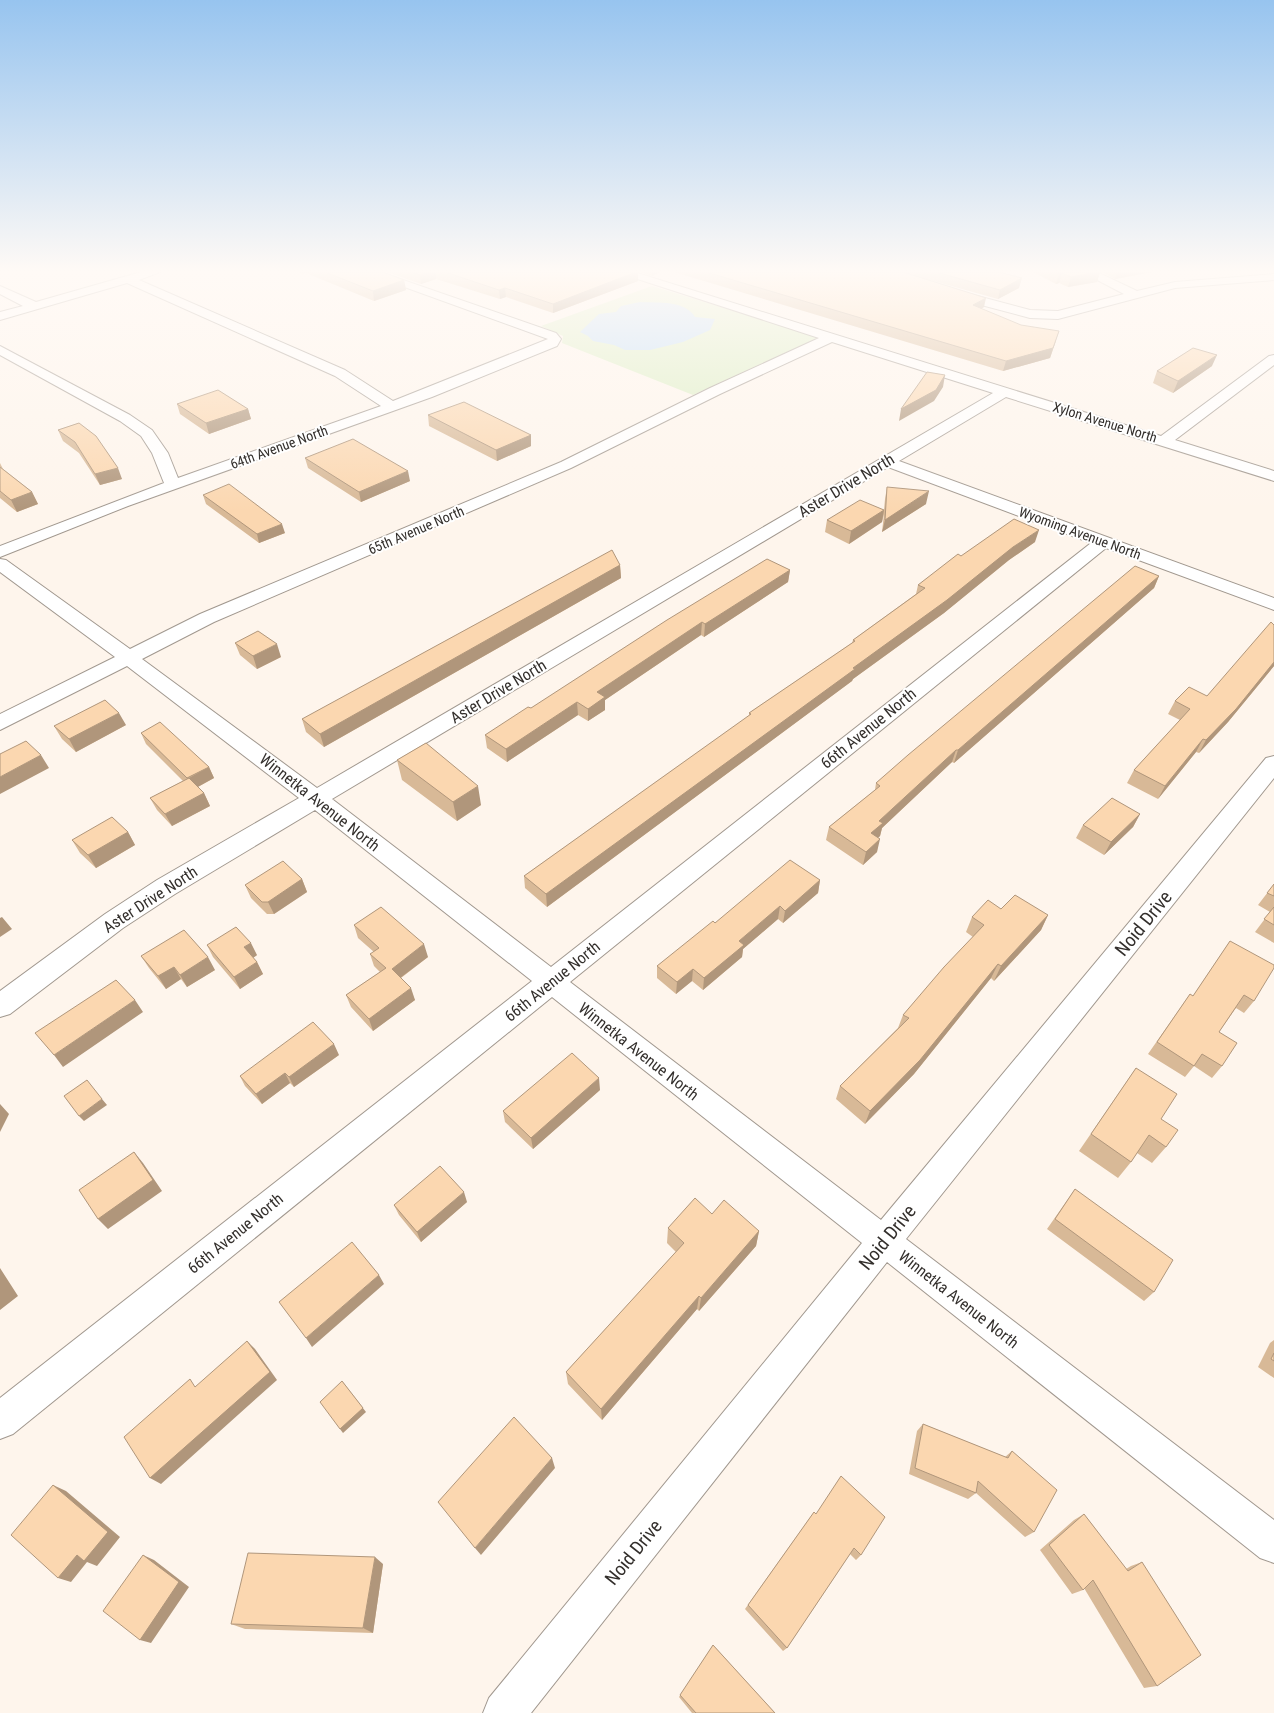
<svg xmlns="http://www.w3.org/2000/svg" width="1274" height="1713" font-family="'Roboto Condensed',sans-serif">
	<style>
		.green { fill: #dbeec3 }
		.water { fill: #beddfa }
		.lines { fill: none; stroke-linecap: round; stroke-linejoin: round }
		.minor-casing { stroke: #a1988f; stroke-width: 2 }
		.minor { fill: #fff; fill-rule: evenodd }
		.wall { fill: #d8b997 }
		.shaded-wall { fill: #b0967b }
		.building { fill: #fbd7b0; stroke: #b0967b }
		.labels { text-anchor: middle; stroke-width: 4; stroke-linejoin: round; paint-order: stroke }
		.far-street-label { font-size: 14px; fill: #332f2c; stroke: #fff }
		.street-label { font-size: 16px; fill: #332f2c; stroke: #fff }
		.near-street-label { font-size: 19px; fill: #332f2c; stroke: #fff }
	</style>
	<rect width="100%" height="100%" fill="#fef5ec"/>
	<path class="green" d="M652,286L820,337L693,395L562,343L563,336L541,326Z"/>
	<path class="water" d="M640,302C658,303 685,300 695,317L715,319L710,330L683,342L650,350H625L614,345L593,341L588,336L580,332L599,314L616,312L621,306Z"/>
	<g class="lines">
		<defs>
			<path id="minor" d="M141,272H160L139,280L345,370L393,401L548,339L363,272H380L556,333L561,339L557,346L432,397L128,506L0,557V546L164,483L152,453L141,436L120,421L0,355V346L130,415L152,430L168,453L178,478L381,406L335,376L127,283L0,320V312L23,306L0,294V286L36,302Z
				M616,272H634L1161,436L1269,356L1274,355V365L1175,440L1274,471V481L1006,397L899,461L1274,598V610L1106,548L570,982L881,1220L1266,758L1274,756V778L906,1239L1274,1520V1563L1260,1558L887,1262L531,1713H483L489,1698L862,1243L552,997L13,1434L0,1439V1398L532,981L315,810L175,894L123,928L10,1014L0,1017V991L105,914L157,880L299,798L127,666L0,730V714L115,657L0,572V559L6,560L130,649L200,614L561,462L710,388L819,338ZM832,342L993,393L317,788L142,659L214,622L571,468L720,394ZM888,467L1091,543L551,967L332,799Z
				M1082,272H1097L1137,291L1175,282L1274,274V280L1175,288L1058,319L1030,318L951,297L949,294L955,290L1030,310L1058,311L1124,294Z"/>
		</defs>
		<use href="#minor" class="minor-casing"/>
		<use href="#minor" class="minor"/>
	</g>
	<path class="wall" d="M298,272H383L404,280L406,290L374,301L306,273L303,274Z
		M387,272H638V281L553,313L506,297L500,299L436,279L421,284Z
		M641,272H660L652,276Z
		M674,272H999L1019,288L998,299L919,277L984,307L981,309L1056,341L1050,358L1003,371Z
		M1033,272H1100L1097,282L1068,287L1059,283L1056,284Z
		M1102,272H1152L1115,279Z
		M1212,366L1173,393L1153,383L1157,371Z
		M177,404L248,409L251,419L209,434L180,414Z
		M428,415L531,435V446L497,461L429,426Z
		M79,423L122,479L100,485L79,453L63,441L58,430Z
		M305,458L410,481L361,502L308,468Z
		M0,463L3,469L32,492L38,504L17,512L0,498Z
		M887,487L926,504L882,532L884,514L882,522L849,544L825,532L827,520L884,510L885,499Z
		M203,495L285,533L259,543L206,504Z
		M1035,542L1009,560L944,613L853,679L852,681L547,907L525,888L524,876L749,716V713L852,643L853,640L916,594L918,585L961,556Z
		M620,565L621,578L324,747L306,732L302,719Z
		M790,570L788,582L704,637L701,635L605,700V710L588,721L578,715L507,762L487,748L485,735L531,708Z
		M1159,576L1154,588L954,763L952,762L882,828L880,836L878,838L877,852L863,865L826,840L829,827L875,790L876,783Z
		M1274,625V666L1228,722L1199,753L1196,752L1158,799L1127,783L1134,770L1180,720L1168,714L1175,701L1207,696Z
		M235,643L281,657L257,669L240,655Z
		M126,725L76,752L62,739L54,726Z
		M141,733L209,767L214,778L198,787L204,793L210,806L172,826L157,810L150,798L183,781L146,744Z
		M397,760L481,805L457,821L402,780Z
		M1140,814L1133,827L1104,855L1076,838L1083,825Z
		M128,832L135,845L96,868L80,853L72,840Z
		M302,879L307,892L274,914H267L251,898L245,885Z
		M820,880L818,893L783,923L778,919L743,949L742,957L703,990L692,981L676,994L657,978V966L715,923Z
		M1274,884V943L1255,932L1270,912L1258,905Z
		M1001,909L1048,915L1041,930L994,981L991,978L914,1074L865,1124L836,1099L840,1086L898,1028L903,1015L973,937L966,932L972,917Z
		M354,925L428,957L401,978L415,1000L373,1031L351,1007L346,995L380,972L374,966L370,954L374,952L358,938Z
		M1230,941L1254,1001L1244,1013L1236,1008L1219,1032L1222,1066L1212,1078L1194,1066L1185,1077L1148,1054L1190,994L1193,996Z
		M207,945L257,955L253,958L257,962L263,974L240,989L213,957Z
		M141,956L215,970L187,987L181,979L166,989L149,968Z
		M339,1055L294,1087L290,1083L262,1104L245,1086L240,1076Z
		M1136,1068L1161,1119L1166,1147L1152,1163L1137,1153L1131,1162L1118,1178L1079,1151Z
		M600,1090L533,1149L505,1122L503,1111Z
		M1075,1189L1154,1292L1144,1301L1047,1229Z
		M467,1202L421,1242L399,1215L394,1205Z
		M712,1214L759,1231L756,1246L699,1311L697,1309L602,1420L568,1384L566,1372L676,1252L667,1243L668,1228Z
		M1274,1340V1378L1258,1367L1270,1343Z
		M923,1424L1005,1457L1012,1451L1034,1532L1025,1537L976,1493L968,1499L909,1474L917,1431Z
		M814,1512L861,1555L856,1560L850,1554L787,1648L783,1651L745,1609Z
		M1084,1514L1126,1569L1131,1566L1142,1562L1157,1686L1144,1688L1084,1588L1083,1590L1072,1594L1040,1550L1074,1520Z
		M383,1564L373,1633L245,1629L231,1624Z
		M713,1645L775,1713H692L679,1697Z"/>
	<path class="shaded-wall" d="M427,272H436V279L421,284L420,275Z
		M636,272H638V281L553,313V304Z
		M652,272H660L652,276Z
		M1096,272H1100L1097,282L1068,287L1071,277Z
		M1117,272H1152L1115,279Z
		M1062,273L1059,283L1056,284L1059,274Z
		M1022,278L1019,288L998,299L1000,290Z
		M404,280L406,290L374,301L373,291Z
		M505,288L506,297L500,299L499,290Z
		M986,298L984,307L971,315L973,305Z
		M1059,331L1050,358L1003,371L1006,361Z
		M1217,355L1212,366L1173,393L1178,381Z
		M945,375L943,387L934,401L899,421L901,409Z
		M248,409L251,419L209,434L206,423Z
		M531,435V446L497,461L496,450Z
		M118,468L122,479L100,485L95,474Z
		M408,471L410,481L361,502L359,492Z
		M929,491L926,504L882,532L885,520Z
		M32,492L38,504L17,512L11,500Z
		M884,510L882,522L849,544L851,531Z
		M282,524L285,533L259,543L257,534Z
		M1039,530L1035,542L1009,560L944,613L853,679L852,681L547,907L546,894L853,668L1013,547Z
		M620,565L621,578L324,747L320,734Z
		M790,570L788,582L704,637L705,624Z
		M1159,576L1154,588L954,763L958,750Z
		M702,622L701,635L605,700V710L588,721V709L597,692Z
		M277,644L281,657L257,669L253,656Z
		M1274,662V666L1228,722L1199,753L1206,740Z
		M577,702L578,715L507,762L506,749Z
		M119,713L126,725L76,752L69,739Z
		M1203,739L1196,752L1158,799L1165,786Z
		M956,750L952,762L882,828L880,836L868,846L871,833L879,821Z
		M41,755L49,768L0,794V777Z
		M209,767L214,778L192,790L187,779Z
		M478,786L481,805L457,821L453,802Z
		M204,793L210,806L172,826L165,814Z
		M1140,814L1133,827L1104,855L1111,842Z
		M128,832L135,845L96,868L88,855Z
		M880,839L877,852L863,865L866,852Z
		M302,879L307,892L274,914L268,902Z
		M820,880L818,893L783,923L785,911Z
		M780,906L778,919L743,949L742,957L703,990L704,978L739,941Z
		M1048,915L1041,930L994,981L1001,966Z
		M2,917L12,929L0,937V918Z
		M251,943L257,955L250,960L244,947Z
		M424,944L428,957L396,981L392,969Z
		M208,957L215,970L187,987L180,975Z
		M257,962L263,974L240,989L234,977Z
		M998,964L991,978L914,1074L865,1124L870,1111Z
		M174,967L181,979L166,989L158,976Z
		M693,969L692,981L676,994L677,982Z
		M411,988L415,1000L373,1031L369,1019Z
		M135,1000L143,1012L63,1067L54,1055Z
		M334,1044L339,1055L294,1087L289,1077Z
		M285,1073L290,1083L262,1104L256,1094Z
		M599,1078L600,1090L533,1149L531,1138Z
		M102,1099L107,1105L84,1121L79,1116Z
		M0,1104L9,1114L0,1132Z
		M134,1152L143,1163L162,1191L108,1229L98,1219Z
		M464,1192L467,1202L421,1242L417,1232Z
		M759,1231L756,1246L699,1311L701,1298Z
		M0,1268L18,1296L0,1310Z
		M379,1275L384,1284L312,1347L306,1338Z
		M699,1296L697,1309L602,1420L601,1409Z
		M247,1341L255,1349L277,1380L161,1484L150,1478Z
		M342,1381L366,1412L343,1433L340,1429Z
		M552,1458L555,1468L481,1555L475,1548Z
		M53,1485L66,1491L120,1537L97,1566L87,1562L71,1582L58,1578Z
		M143,1555L154,1560L189,1587L151,1643L140,1640Z
		M375,1557L383,1564L373,1633L363,1628Z"/>
	<path class="building" d="M325,272H383L404,280L373,291Z
		M412,272H427L420,275Z
		M445,272H636L553,304L505,288L499,290Z
		M706,272H903L986,298L973,305L1021,325L1059,331L1053,348L1006,361Z
		M936,272H999L1022,278L1000,290Z
		M1055,272H1096L1071,277L1062,273L1059,274Z
		M1193,348L1217,355L1178,381L1157,371Z
		M927,372L945,375L936,390L901,409Z
		M218,390L248,409L206,423L177,404Z
		M464,402L531,435L496,450L428,415Z
		M79,423L96,436L118,468L95,474L75,442L58,430Z
		M353,439L408,471L359,492L305,458Z
		M0,467L32,492L11,500L0,491Z
		M229,484L282,524L257,534L203,495Z
		M887,487L929,491L885,520Z
		M860,500L884,510L851,531L827,520Z
		M1014,519L1039,530L1013,547L947,600L853,668L855,669L546,894L524,876L751,714L749,713L855,641L853,640L925,588L918,585L958,554L961,556Z
		M612,550L620,565L320,734L302,719Z
		M767,559L790,570L705,624L702,622L597,692L605,697L588,709L577,702L506,749L485,735L528,707L531,708L667,620Z
		M1135,566L1159,576L958,750H956L879,821L883,823L871,833L880,839L866,852L829,827L880,786L876,783L908,755Z
		M1271,622L1274,625V662L1236,709L1206,740L1203,739L1165,786L1134,770L1190,709L1175,701L1189,687L1207,696Z
		M258,631L277,644L253,656L235,643Z
		M105,700L119,713L69,739L54,726Z
		M160,722L209,767L187,778L141,733Z
		M26,741L41,755L0,777V754Z
		M426,743L478,786L453,802L397,760Z
		M189,778L204,793L165,814L150,798Z
		M1112,798L1140,814L1111,842L1083,825Z
		M112,817L128,832L88,855L72,840Z
		M790,860L820,880L785,911L780,906L739,941L744,945L704,978L693,969L677,982L657,966L713,921L715,923Z
		M283,861L302,879L268,902H262L245,885Z
		M1274,884V896L1267,893Z
		M1015,895L1048,915L1001,966L998,964L920,1060L870,1111L840,1086L909,1018L903,1015L944,967L984,925L972,917L988,900L1001,909Z
		M381,907L424,944L392,969L411,988L369,1019L346,995L386,968L370,954L379,948L354,925Z
		M1274,907V925L1264,919Z
		M236,927L251,943L244,947L257,962L234,977L207,945Z
		M184,930L208,957L180,975L174,967L158,976L141,956Z
		M1230,941L1274,965V968L1254,1001L1244,995L1219,1032L1237,1043L1222,1066L1202,1054L1194,1066L1157,1042L1190,994L1193,996Z
		M116,980L135,1000L54,1055L35,1033Z
		M313,1022L334,1044L289,1077L285,1073L256,1094L240,1076Z
		M572,1053L599,1078L531,1138L503,1111Z
		M1136,1068L1177,1094L1161,1119L1178,1130L1166,1147L1149,1135L1131,1162L1091,1134Z
		M87,1080L102,1099L79,1116L64,1096Z
		M134,1152L153,1180L98,1219L79,1190Z
		M440,1166L464,1192L417,1232L394,1205Z
		M1075,1189L1173,1260L1154,1292L1055,1219Z
		M695,1198L712,1214L724,1200L759,1231L701,1298L699,1296L601,1409L566,1372L684,1243L668,1228Z
		M352,1242L379,1275L306,1338L279,1302Z
		M247,1341L270,1372L150,1478L124,1437L190,1379L195,1387Z
		M1274,1353V1361L1271,1359Z
		M342,1381L363,1408L340,1429L320,1402Z
		M514,1417L552,1458L475,1548L438,1502Z
		M923,1424L1008,1458L1012,1451L1057,1490L1034,1532L978,1481L976,1493L915,1468Z
		M841,1476L885,1517L861,1555L854,1548L787,1648L748,1605L814,1512L816,1514Z
		M53,1485L108,1532L84,1561L77,1555L58,1578L11,1535Z
		M1084,1514L1128,1571L1142,1562L1201,1655L1157,1686L1093,1580L1083,1590L1049,1545Z
		M248,1553L375,1557L363,1628L231,1624Z
		M143,1555L179,1582L140,1640L103,1611Z
		M713,1645L775,1713H696L680,1695Z"/>
	<linearGradient id="sky" x2="0" y2="1"><stop stop-color="#97c4ef"/><stop offset="0.53" stop-color="#fffaf6"/><stop offset="1" stop-color="#fffaf6" stop-opacity="0"/></linearGradient>
	<rect width="1274" height="512" fill="url(#sky)"/>
	<g class="labels">
		<g class="far-street-label">
			<text transform="translate(1105 422) rotate(17)" y="5">Xylon Avenue North</text>
			<text transform="translate(279 447) rotate(-20)" y="5">64th Avenue North</text>
			<text transform="translate(416 530) rotate(-23)" y="5">65th Avenue North</text>
			<text transform="translate(1080 533) rotate(20)" y="5">Wyoming Avenue North</text>
		</g>
		<g class="street-label">
			<text transform="translate(846 485) rotate(-31)" y="6">Aster Drive North</text>
			<text transform="translate(498 691) rotate(-31)" y="6">Aster Drive North</text>
			<text transform="translate(868 728) rotate(-39)" y="6">66th Avenue North</text>
			<text transform="translate(320 802) rotate(38)" y="6">Winnetka Avenue North</text>
			<text transform="translate(150 899) rotate(-33)" y="6">Aster Drive North</text>
			<text transform="translate(552 981) rotate(-39)" y="6">66th Avenue North</text>
			<text transform="translate(639 1051) rotate(38)" y="6">Winnetka Avenue North</text>
			<text transform="translate(235 1233) rotate(-39)" y="6">66th Avenue North</text>
			<text transform="translate(959 1299) rotate(38)" y="6">Winnetka Avenue North</text>
		</g>
		<g class="near-street-label">
			<text transform="translate(1143 923) rotate(-51)" y="7">Noid Drive</text>
			<text transform="translate(887 1237) rotate(-51)" y="7">Noid Drive</text>
			<text transform="translate(633 1552) rotate(-51)" y="7">Noid Drive</text>
		</g>
	</g>
</svg>
